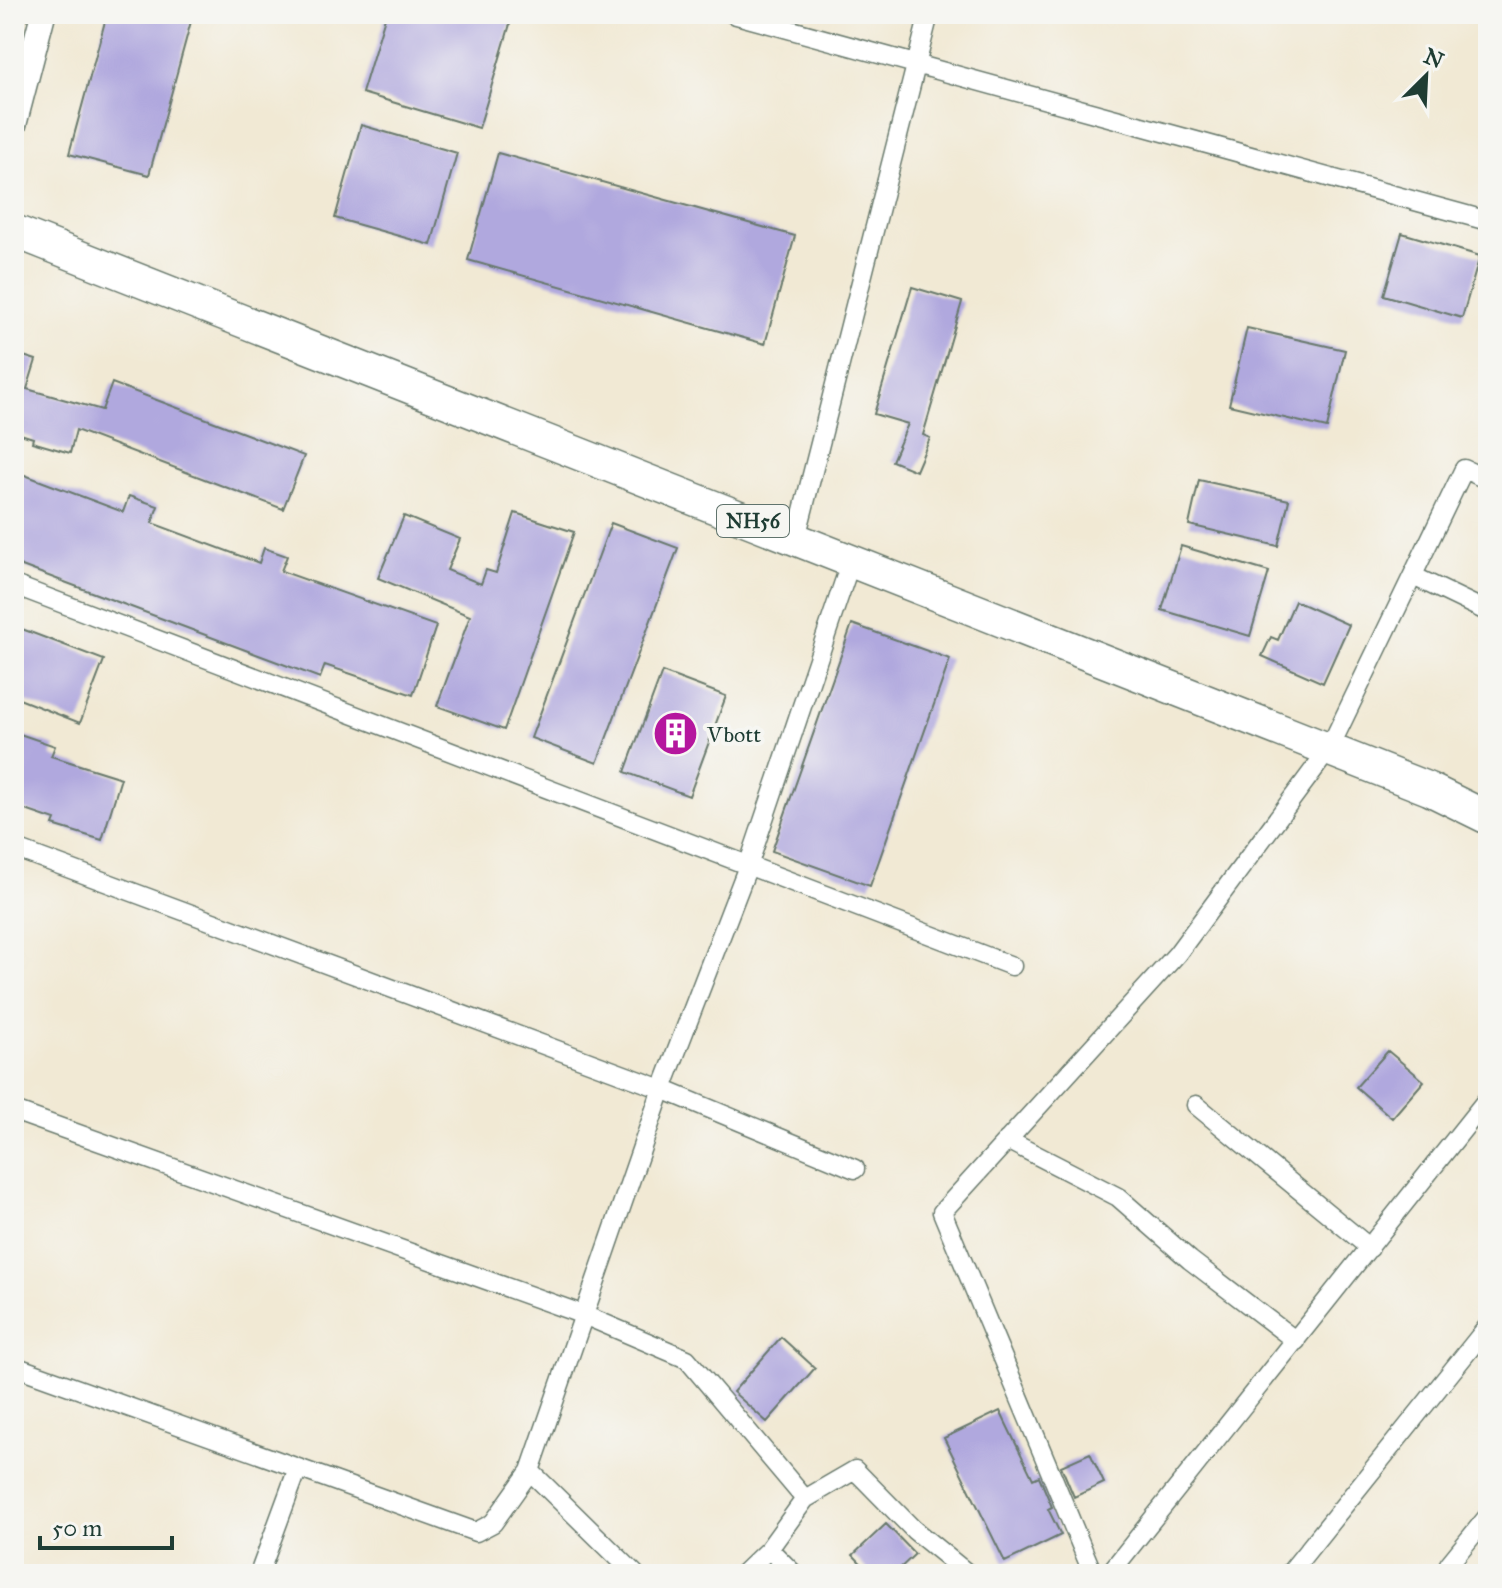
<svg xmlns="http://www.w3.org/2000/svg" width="1502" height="1588" font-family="'IM FELL Great Primer',serif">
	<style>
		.building { fill: #b0a8de }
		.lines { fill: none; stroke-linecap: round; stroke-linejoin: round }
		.street-casing { stroke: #68796c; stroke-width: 21 }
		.secondary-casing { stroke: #68796c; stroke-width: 27 }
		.highway-casing { stroke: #68796c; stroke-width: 35 }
		.street { stroke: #fff; stroke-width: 18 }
		.secondary { stroke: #fff; stroke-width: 24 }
		.highway { stroke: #fff; stroke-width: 32 }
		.labels { text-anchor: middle; stroke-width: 8; stroke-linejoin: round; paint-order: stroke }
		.shield { fill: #f6f6f2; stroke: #60746d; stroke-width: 2 }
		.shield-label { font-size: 20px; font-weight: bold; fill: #1f3d34 }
		.poi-label { font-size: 22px; fill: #1f3d34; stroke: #f6f6f2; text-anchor: start }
	</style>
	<rect width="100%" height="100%" fill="#f6f6f2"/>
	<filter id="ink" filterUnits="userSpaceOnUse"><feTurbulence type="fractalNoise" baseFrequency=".0125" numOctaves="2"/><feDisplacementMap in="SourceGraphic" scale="16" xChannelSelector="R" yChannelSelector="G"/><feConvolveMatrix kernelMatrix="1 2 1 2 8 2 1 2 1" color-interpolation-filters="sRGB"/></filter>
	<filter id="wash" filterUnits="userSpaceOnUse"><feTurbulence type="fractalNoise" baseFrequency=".006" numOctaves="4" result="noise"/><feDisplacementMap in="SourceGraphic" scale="32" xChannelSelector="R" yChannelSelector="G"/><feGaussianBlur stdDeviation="1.8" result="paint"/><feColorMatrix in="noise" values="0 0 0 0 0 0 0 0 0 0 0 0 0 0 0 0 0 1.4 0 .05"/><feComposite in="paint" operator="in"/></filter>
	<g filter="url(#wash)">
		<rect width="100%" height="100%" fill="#f1e9d4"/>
		<g id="blocks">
			<path class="building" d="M107,14H193L149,175L69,154Z
				M386,14H513L479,128L362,93Z
				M361,125L457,153L431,245L335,218Z
				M498,153L795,236L765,344L468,260Z
				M1402,233L1480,256L1462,318L1384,295Z
				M912,287L962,302L923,435L930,438L916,471L892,461L908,424L874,414Z
				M1247,328L1345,350L1327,428L1229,405Z
				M14,353L36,360L27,389L102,410L112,383L304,456L283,509L76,430L70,453L32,442L33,438L14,432Z
				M14,471L123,512L129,496L158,506L152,523L259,563L264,548L287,556L281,571L436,626L413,695L325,665L320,678L14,563Z
				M1199,480L1289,500L1278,546L1189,525Z
				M515,513L574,532L504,730L437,706L470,616L378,578L404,516L460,539L447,570L481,584L486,570L496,573Z
				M611,523L678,548L597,763L531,738Z
				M1181,546L1269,572L1250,636L1162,610Z
				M1295,601L1349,625L1323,683L1262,656L1271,637L1278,640Z
				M852,624L950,659L870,886L772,851Z
				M14,626L104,660L80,723L14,697Z
				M662,672L726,696L689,796L625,772Z
				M14,732L55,746L51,756L121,778L102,840L53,825L55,820L14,806Z
				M1388,1051L1424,1081L1392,1118L1356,1087Z
				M781,1337L815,1368L767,1422L733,1392Z
				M1000,1411L1033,1479L1039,1476L1052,1507L1048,1509L1061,1535L1005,1562L944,1438Z
				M1090,1453L1104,1483L1074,1497L1061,1466Z
				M886,1524L915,1554L894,1574H871L853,1555Z"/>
		</g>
	</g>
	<g filter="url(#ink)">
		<use href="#blocks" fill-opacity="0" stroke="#68796c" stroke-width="2"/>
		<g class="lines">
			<defs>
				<path id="street" d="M733,14L1488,221
					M796,538L929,14
					M1413,576L1488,612
					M14,585L1012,966
					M14,848L662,1089L748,866L851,561
					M1196,1105L1370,1248
					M14,1111L584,1315L687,1359L805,1499
					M1007,1140L1118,1197L1190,1260L1296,1341
					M14,1366L476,1532L493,1523L530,1471L662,1089L855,1169
					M530,1471L635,1574
					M769,1549L794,1574
					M1449,1564L1488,1516
					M259,1574L298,1468
					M743,1574L769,1549L805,1499L855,1470L914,1530L968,1574
					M1093,1574L942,1212L1177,954L1329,749L1464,469L1488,480
					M1109,1574L1488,1098
					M1289,1574L1488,1326"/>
				<path id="secondary" d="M14,125L43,14"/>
				<path id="highway" d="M14,231L1429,789L1488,818"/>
			</defs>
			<use href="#street" class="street-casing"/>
			<use href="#secondary" class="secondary-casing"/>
			<use href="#highway" class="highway-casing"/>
			<use href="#street" class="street"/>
			<use href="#secondary" class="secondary"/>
			<use href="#highway" class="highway"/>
		</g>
	</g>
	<defs>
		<symbol id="building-disc" viewBox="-11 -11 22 22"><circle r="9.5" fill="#b5179e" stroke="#f6f6f2"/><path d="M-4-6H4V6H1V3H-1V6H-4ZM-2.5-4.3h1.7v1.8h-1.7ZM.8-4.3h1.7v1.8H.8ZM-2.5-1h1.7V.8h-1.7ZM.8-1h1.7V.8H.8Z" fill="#fff"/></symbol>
	</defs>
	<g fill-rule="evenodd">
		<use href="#building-disc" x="650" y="708" width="51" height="51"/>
	</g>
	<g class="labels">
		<rect class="shield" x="717" y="505" width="72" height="32" rx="6"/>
		<g class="shield-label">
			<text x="753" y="528">NH56</text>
		</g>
		<g class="poi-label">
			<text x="707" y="742">Vbott</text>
		</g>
	</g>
	<rect width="1502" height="1588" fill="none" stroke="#f6f6f2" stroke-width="48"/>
	<g transform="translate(1426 76) rotate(24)" stroke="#f6f6f2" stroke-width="6" paint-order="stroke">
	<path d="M0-6L14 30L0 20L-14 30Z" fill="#1f3d34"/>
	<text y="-12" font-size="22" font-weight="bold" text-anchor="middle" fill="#1f3d34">N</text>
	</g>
	<path d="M40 1536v12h132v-12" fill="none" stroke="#1f3d34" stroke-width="4"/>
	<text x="52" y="1536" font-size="24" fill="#1f3d34" stroke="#f6f6f2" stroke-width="6" paint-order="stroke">50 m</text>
</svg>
